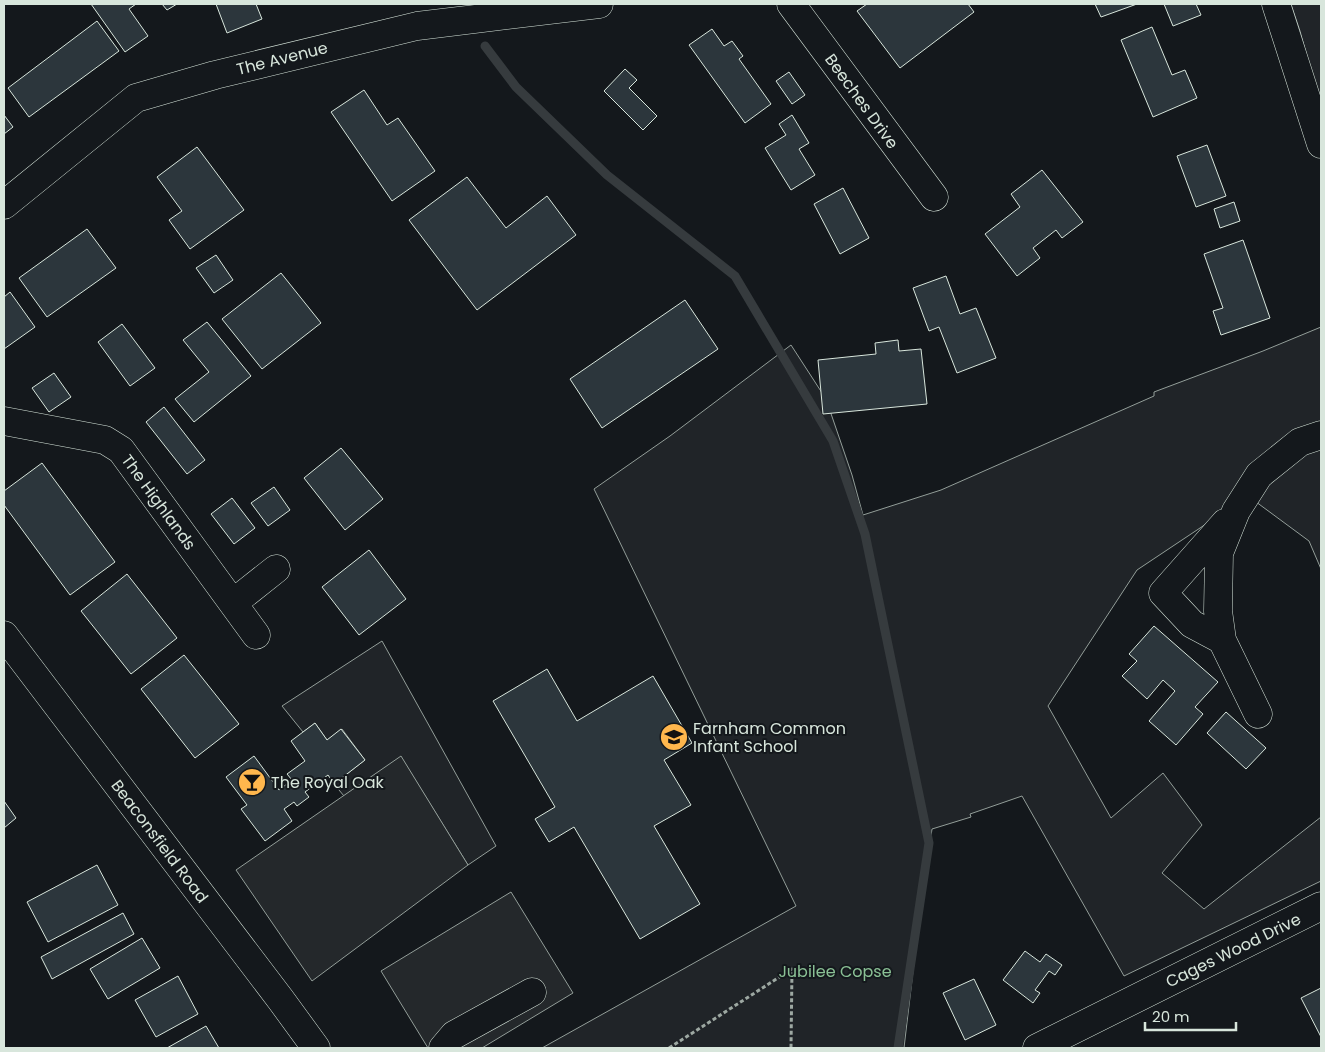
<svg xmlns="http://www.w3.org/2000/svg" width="1325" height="1052" font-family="Poppins,sans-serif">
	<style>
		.green { fill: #202428; stroke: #939e99 }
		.parking { fill: #24282b; stroke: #939e99 }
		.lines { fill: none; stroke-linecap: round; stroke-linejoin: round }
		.stream { stroke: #363b3e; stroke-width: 9 }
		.building { fill: #2c363c; stroke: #d8e6dc }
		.minor-casing { stroke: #d8e6dc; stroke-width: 29 }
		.major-casing { stroke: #d8e6dc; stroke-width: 29 }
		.path { stroke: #9da8a2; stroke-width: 3; stroke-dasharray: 4 2.5; stroke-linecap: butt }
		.minor { stroke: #14181c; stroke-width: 28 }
		.major { stroke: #14181c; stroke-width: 28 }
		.labels { text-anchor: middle; stroke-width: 4; stroke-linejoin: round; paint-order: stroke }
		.street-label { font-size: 16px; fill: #d8e6dc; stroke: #14181c }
		.poi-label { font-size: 16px; fill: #d8e6dc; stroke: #14181c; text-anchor: start }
		.park-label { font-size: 16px; fill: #8ac095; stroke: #14181c }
	</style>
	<rect width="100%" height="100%" fill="#14181c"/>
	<path class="green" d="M1291,4H1321V108L1300,31Z
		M1321,327V569L1309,541L1248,496L1137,570L1048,706L1111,818L1163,773L1202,825L1162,873L1204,909L1321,817V881L1124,976L1022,796L970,814L971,817L932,829L920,912L904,1048H542L796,906L594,489L670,436L791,345L826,399L852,475L863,515L941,490L1154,396V392L1263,351Z
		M382,641L496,846L468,865L401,757L344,796L334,784L365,760L342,729L327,740L315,723L303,732L282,706Z"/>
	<path class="parking" d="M401,756L468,865L312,981L236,870Z
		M511,892L573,993L482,1048H428L381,971Z"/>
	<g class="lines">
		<path class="stream" d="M485,46L516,87L607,175L735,276L833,441L865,534L929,843L898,1048"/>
	</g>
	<path class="building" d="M91,4H136L129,9L148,36L125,52Z
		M162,4H177L167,10Z
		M216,4H256L262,19L227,33Z
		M867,4H968L974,12L900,68L857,11Z
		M1095,4H1137L1101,17Z
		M1164,4H1196L1201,15L1173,26Z
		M97,21L119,51L29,117L8,88Z
		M1152,27L1172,75L1185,70L1197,98L1153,117L1121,40Z
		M712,29L724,46L732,41L743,56L739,59L771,104L745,123L689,45Z
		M625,69L637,80L629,88L657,116L643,130L604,91Z
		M789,72L805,95L792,104L776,81Z
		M364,90L387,125L398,118L435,171L392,201L331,112Z
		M4,115L13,127L4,134Z
		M792,115L809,143L799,149L815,175L791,190L765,148L786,135L779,124Z
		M1207,145L1226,196L1196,207L1177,156Z
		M197,147L244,210L190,249L169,220L182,211L157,177Z
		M1042,170L1083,222L1062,238L1056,230L1033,248L1040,258L1017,276L985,234L1020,207L1011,194Z
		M467,177L506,228L547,196L576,235L477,310L409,220Z
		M843,188L869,238L840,254L814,204Z
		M1234,202L1240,221L1220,228L1214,209Z
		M87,229L116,268L47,317L19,278Z
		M1243,240L1270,318L1221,335L1213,311L1223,308L1204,254Z
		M216,255L233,280L214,293L196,268Z
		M281,273L321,323L262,369L222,319Z
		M946,276L960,314L976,308L996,358L957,373L939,327L929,331L913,288Z
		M10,292L35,327L4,349V297Z
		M685,300L718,349L602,428L570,379Z
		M207,322L251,376L194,422L175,399L209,372L183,340Z
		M122,324L155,368L130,386L98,342Z
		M898,340L899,351L921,349L927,404L823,414L818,360L876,354L875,343Z
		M54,373L71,397L49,412L32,388Z
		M164,407L205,460L187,474L146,422Z
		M341,448L383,499L345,530L304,478Z
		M42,463L115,562L70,595L4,505V491Z
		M274,487L290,510L268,526L251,503Z
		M232,498L255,528L234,544L211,514Z
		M369,550L406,599L359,635L322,587Z
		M127,574L177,638L131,674L81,611Z
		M1154,626L1218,682L1195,707L1203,714L1176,745L1149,721L1175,691L1163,680L1147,699L1122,676L1137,661L1129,654Z
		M184,655L239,724L195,758L141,689Z
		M547,669L577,721L653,676L692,743L664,760L691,805L654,826L700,904L640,939L574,827L549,842L535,819L555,807L493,701Z
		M1226,712L1266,748L1246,769L1207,733Z
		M315,723L327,740L341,729L365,760L334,784L328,775L305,792L309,797L297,806L294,802L284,809L292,821L265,841L241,809L247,805L226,777L254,756L279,790L292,780L287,774L305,761L291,741Z
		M4,801L16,818L4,828Z
		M97,865L118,905L48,942L27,902Z
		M123,913L134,934L52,979L41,957Z
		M142,938L160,968L108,999L90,969Z
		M1025,951L1040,962L1046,954L1062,965L1055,975L1049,971L1035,990L1040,993L1033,1003L1003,980Z
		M178,976L198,1014L156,1037L135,1000Z
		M974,979L996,1025L965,1040L943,993Z
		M1321,988V1037L1301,998Z
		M206,1026L219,1048H167Z"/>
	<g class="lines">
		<defs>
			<path id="minor" d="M791,4L934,197
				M1276,4L1321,144
				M4,205L136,98L215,75L417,26L599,4
				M4,421L105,440L121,450L256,635
				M233,603L276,569
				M1222,640L1192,624L1163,593L1225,523
				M1258,714L1222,640L1218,611L1219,553L1236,511L1259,475L1300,442L1321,435
				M443,1048L454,1035L532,992
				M1037,1048L1321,906"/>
			<path id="major" d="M4,635L281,1000L316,1048"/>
		</defs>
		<use href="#minor" class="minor-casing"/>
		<use href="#major" class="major-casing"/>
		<path class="path" d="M669,1048L792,969L791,1048"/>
		<use href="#minor" class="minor"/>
		<use href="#major" class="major"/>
	</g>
	<defs>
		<symbol id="school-disc" viewBox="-11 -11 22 22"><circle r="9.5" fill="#ffb74d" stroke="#14181c"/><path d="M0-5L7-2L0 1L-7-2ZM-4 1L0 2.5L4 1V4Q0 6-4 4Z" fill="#111"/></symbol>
		<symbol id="bar-disc" viewBox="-11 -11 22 22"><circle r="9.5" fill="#ffb74d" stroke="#14181c"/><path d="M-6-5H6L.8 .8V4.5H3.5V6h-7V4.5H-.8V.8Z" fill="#111"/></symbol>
	</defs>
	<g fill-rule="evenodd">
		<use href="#school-disc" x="658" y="721" width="32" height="32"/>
		<use href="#bar-disc" x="236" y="766" width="32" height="32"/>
	</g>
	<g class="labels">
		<g class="street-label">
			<text transform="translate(282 58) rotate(-14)" y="6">The Avenue</text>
			<text transform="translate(862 101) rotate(54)" y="6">Beeches Drive</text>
			<text transform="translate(159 502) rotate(54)" y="6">The Highlands</text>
			<text transform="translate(160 841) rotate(53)" y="6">Beaconsfield Road</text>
			<text transform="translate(1233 950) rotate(-26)" y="6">Cages Wood Drive</text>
		</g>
		<g class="poi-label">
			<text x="693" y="734">Farnham Common<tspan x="693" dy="18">Infant School</tspan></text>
			<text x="271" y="788">The Royal Oak</text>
		</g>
		<g class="park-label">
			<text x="835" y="977">Jubilee Copse</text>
		</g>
	</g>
	<rect width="1325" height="1052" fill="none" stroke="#d8e6dc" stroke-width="10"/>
	<path d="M1145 1022v8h91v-8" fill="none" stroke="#d8e6dc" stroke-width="2.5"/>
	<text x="1152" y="1022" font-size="15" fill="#d8e6dc" stroke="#14181c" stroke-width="4" paint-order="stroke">20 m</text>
</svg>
